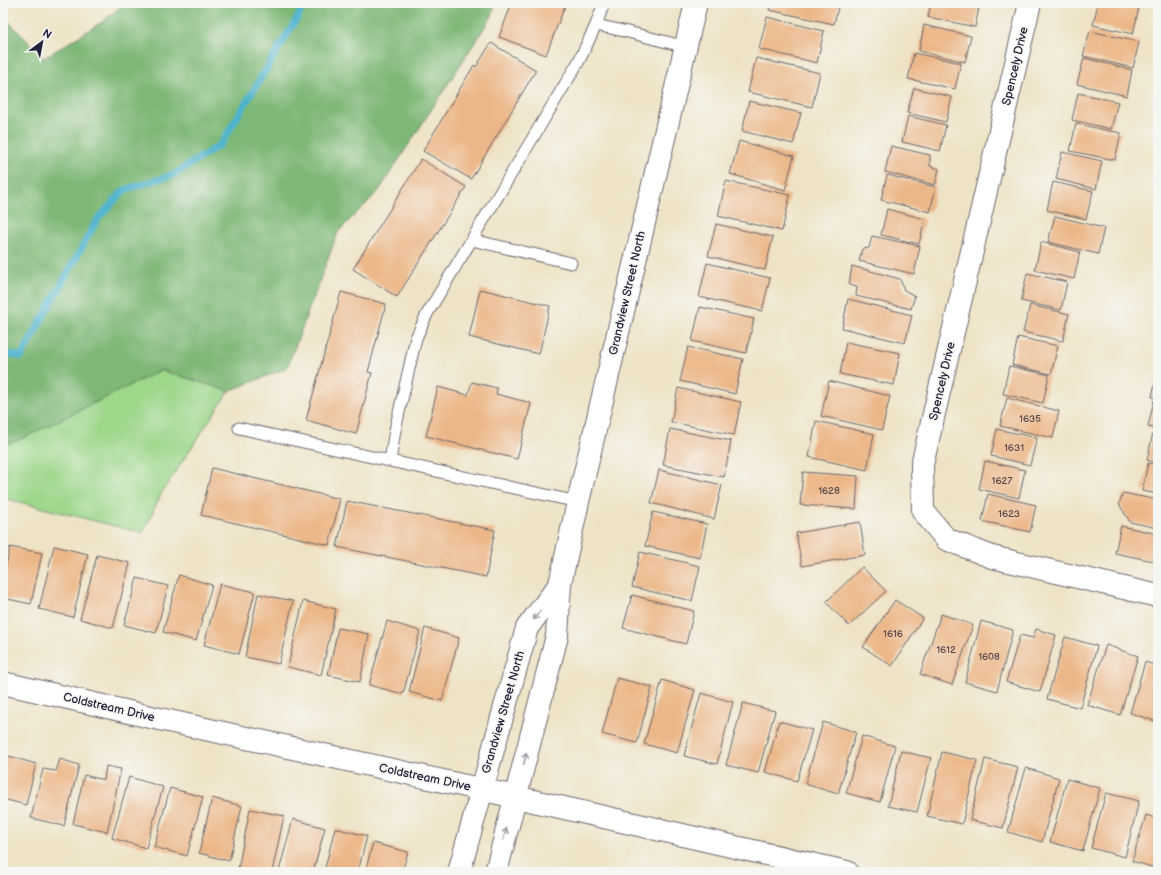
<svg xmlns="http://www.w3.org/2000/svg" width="1161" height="875" font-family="'Balsamiq Sans',sans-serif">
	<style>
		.green { fill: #9dd78a; stroke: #607c62 }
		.forest { fill: #7eb876; stroke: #506d58 }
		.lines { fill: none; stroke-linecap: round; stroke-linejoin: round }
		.stream { stroke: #4db3cc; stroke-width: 7 }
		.building { fill: #ecb788 }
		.service-casing { stroke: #69666c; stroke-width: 13 }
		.minor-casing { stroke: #69666c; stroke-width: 24 }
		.tertiary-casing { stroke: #69666c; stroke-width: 24 }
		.service { stroke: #fff; stroke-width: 11 }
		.minor { stroke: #fff; stroke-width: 22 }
		.tertiary { stroke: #fff; stroke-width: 22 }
		.oneway { stroke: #9c9ca7 }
		.labels { text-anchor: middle; stroke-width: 3.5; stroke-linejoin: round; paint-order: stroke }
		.number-label { font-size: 10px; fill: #54474e }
		.street-label { font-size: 12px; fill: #22223b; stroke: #f6f6f2 }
	</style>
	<rect width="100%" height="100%" fill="#f6f6f2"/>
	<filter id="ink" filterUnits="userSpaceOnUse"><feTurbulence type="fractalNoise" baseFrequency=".025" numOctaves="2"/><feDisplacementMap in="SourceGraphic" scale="8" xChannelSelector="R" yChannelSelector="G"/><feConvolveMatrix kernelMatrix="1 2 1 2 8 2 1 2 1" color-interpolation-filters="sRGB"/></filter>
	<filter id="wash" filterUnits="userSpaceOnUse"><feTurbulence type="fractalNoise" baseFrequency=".012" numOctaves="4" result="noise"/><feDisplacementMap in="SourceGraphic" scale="16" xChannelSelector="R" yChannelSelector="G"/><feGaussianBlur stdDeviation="0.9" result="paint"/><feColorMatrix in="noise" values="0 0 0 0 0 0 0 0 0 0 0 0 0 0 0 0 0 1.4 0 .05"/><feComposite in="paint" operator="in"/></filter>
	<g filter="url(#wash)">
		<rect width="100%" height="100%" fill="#eee3c6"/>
		<path class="green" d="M161,370L229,391L162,492L143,533L3,498V445L19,440Z"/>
		<path class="forest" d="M125,3H495L492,16L378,192L338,232L287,368L229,391L161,370L19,440L3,445V16L44,58L102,22Z"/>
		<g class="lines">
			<path class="stream" d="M3,352L21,357L97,220L124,190L175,174L221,144L299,15L303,3"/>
		</g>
		<g id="blocks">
			<path class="building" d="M512,3H566L546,55L499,37Z
				M771,3H839L834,24L769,10Z
				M931,3H980L975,27L928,17Z
				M1098,3H1123L1139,7L1133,34L1093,25Z
				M1137,3H1147L1146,6Z
				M767,17L824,31L817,63L759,49Z
				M924,25L971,36L965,62L919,51Z
				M1090,31L1139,42L1133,68L1083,56Z
				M491,43L536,70L471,179L423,151L474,65L476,67Z
				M914,53L961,63L955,89L908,79Z
				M756,58L820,73L812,107L748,92Z
				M1084,58L1132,70L1127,96L1077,84Z
				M914,88L952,97L946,122L907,113Z
				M1078,93L1118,102L1111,129L1072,120Z
				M749,101L801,113L793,144L742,131Z
				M908,116L946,125L940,151L902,142Z
				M1076,124L1121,133L1115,160L1070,151Z
				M739,141L794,156L785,190L730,174Z
				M891,146L930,155V166L939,169L935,185L885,172Z
				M1062,152L1102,161L1096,189L1056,179Z
				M421,159L466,187L397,297L353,269Z
				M887,175L936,187L930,212L881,200Z
				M726,181L790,195L782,231L718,216Z
				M1053,182L1093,191L1086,219L1047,210Z
				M887,209L925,219L919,244L881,235Z
				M1055,216L1104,228L1098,254L1048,242Z
				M716,224L773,237L765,270L708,256Z
				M872,236L920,246L914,274L859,261L862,249L869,248Z
				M1041,242L1080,252L1074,279L1035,270Z
				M707,263L770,278L762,311L699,297Z
				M852,266L900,279L904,290L915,296L911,309L856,296L857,287L849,285Z
				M1027,273L1067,282L1061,310L1021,301Z
				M480,289L550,306L539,354L469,337Z
				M341,292L386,304L368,372L372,373L356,434L306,420Z
				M848,299L912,315L905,343L842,328Z
				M1030,305L1069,314L1063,341L1023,332Z
				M700,307L754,319L746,353L692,341Z
				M1018,337L1058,346L1051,374L1012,365Z
				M846,342L900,353L894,385L840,374Z
				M688,347L743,359L735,394L680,381Z
				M1009,366L1049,375L1043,403L1003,394Z
				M1157,374H1158V398L1152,397Z
				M829,381L890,396L882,430L821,416Z
				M472,382L497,388L496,394L531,403L517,459L426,436L438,387L468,395Z
				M678,388L741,402L734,435L671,422Z
				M1007,398L1059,411L1053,438L1000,426Z
				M1154,400L1158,401V429L1148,427Z
				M816,421L874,434L867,470L809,457Z
				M670,429L731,441L724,477L663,465Z
				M997,429L1037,438L1030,465L991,456Z
				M1153,433L1158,434V463L1147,460Z
				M985,461L1025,470L1019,498L979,489Z
				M1148,463L1158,465V494L1142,491Z
				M212,468L340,499L329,545L201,515Z
				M659,470L722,485L714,519L651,503Z
				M803,472L858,476L856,509L800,505Z
				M1123,493L1158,500V528L1130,522L1119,504Z
				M988,494L1036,505L1030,532L982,521Z
				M347,501L495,530L486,577L337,547Z
				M653,512L707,524L700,558L645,546Z
				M860,522L865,555L802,566L796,533Z
				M1121,526L1158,534V562L1115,553Z
				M54,546L88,554L73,617L39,609Z
				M10,547L42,553L31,604L3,598V580Z
				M640,552L700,566L692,601L632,587Z
				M97,555L130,563L113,628L80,619Z
				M862,567L886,591L849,626L826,602Z
				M179,575L212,585L196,641L163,632Z
				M137,578L168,586L156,633L124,625Z
				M220,584L255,592L239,654L204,645Z
				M258,594L293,601L279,664L245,657Z
				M632,595L694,611L686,644L623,628Z
				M895,600L923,618L892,666L863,647Z
				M303,601L336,609L321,675L288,667Z
				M941,614L973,625L952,685L920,674Z
				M387,621L420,631L403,694L369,685Z
				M981,621L1013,630L997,691L965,682Z
				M338,628L369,634L360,682L328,675Z
				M425,628L459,638L442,701L409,692Z
				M1036,629L1056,635L1040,692L1006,682L1020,635L1033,638Z
				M1065,637L1097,646L1080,708L1047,699Z
				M1106,645L1138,656L1120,715L1087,705Z
				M1145,662L1158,666V722L1130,713Z
				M617,678L652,687L637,743L602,734Z
				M662,680L695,690L677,753L644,744Z
				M701,693L733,702L717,764L684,756Z
				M743,703L775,711L758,773L726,765Z
				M779,721L812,730L797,781L765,772Z
				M823,722L856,732L838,794L805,784Z
				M862,736L895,746L880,802L846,793Z
				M901,751L931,758L917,812L888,806Z
				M942,752L977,760L962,824L927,816Z
				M5,755L36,764L26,805L3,799V765Z
				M60,759L79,765L64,826L31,818L43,769L56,771Z
				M985,759L1018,767L1003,828L970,820Z
				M106,766L121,769L107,832L73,824L84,775L104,780Z
				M1026,768L1059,778L1042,842L1008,832Z
				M129,777L163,787L146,848L112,838Z
				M1067,779L1100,788L1083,851L1050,842Z
				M170,788L203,797L187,856L154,847Z
				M1106,793L1139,801L1125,857L1091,848Z
				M212,798L242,806L229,861L199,853Z
				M250,809L284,816L272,872H254L238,869Z
				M1146,815L1158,819V869L1132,861Z
				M293,819L325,828L313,872L279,871Z
				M335,828L367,836L358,872H324Z
				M373,843L408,852L402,872H365Z"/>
		</g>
	</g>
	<g filter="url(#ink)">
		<use href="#blocks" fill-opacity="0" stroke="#69666c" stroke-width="1"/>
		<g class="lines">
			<defs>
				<path id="service" d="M596,25L628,32L686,47
					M472,240L571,263
					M239,428L578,502
					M390,461L395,430L416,338L427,314L579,61L596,25L604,3"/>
				<path id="minor" d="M1030,3L922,465L923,511L946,539L992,557L1158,596"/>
				<path id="tertiary" d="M3,683L155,718L516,797L744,849L847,872
					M459,872L527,628L560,584
					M496,872L557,636L560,584L578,502L696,3"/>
			</defs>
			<use href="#service" class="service-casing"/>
			<use href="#minor" class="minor-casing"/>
			<use href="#tertiary" class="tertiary-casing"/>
			<use href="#service" class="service"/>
			<use href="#minor" class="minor"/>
			<use href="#tertiary" class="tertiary"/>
		</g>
		<defs><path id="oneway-shaft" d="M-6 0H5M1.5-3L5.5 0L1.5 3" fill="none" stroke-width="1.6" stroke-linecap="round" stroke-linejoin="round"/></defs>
		<g class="oneway">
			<use href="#oneway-shaft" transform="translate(537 615) rotate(127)"/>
			<use href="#oneway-shaft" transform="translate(525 759) rotate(-77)"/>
			<use href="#oneway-shaft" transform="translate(505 834) rotate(-75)"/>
		</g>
	</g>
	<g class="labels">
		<g class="number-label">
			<text x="1030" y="422">1635</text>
			<text x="1014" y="451">1631</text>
			<text x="1002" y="484">1627</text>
			<text x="829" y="494">1628</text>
			<text x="1009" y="517">1623</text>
			<text x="893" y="637">1616</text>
			<text x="946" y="653">1612</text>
			<text x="989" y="660">1608</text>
		</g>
		<g class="street-label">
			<text transform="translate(1015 66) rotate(-77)" y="4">Spencely Drive</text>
			<text transform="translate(627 293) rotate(-77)" y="4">Grandview Street North</text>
			<text transform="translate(942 381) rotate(-77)" y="4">Spencely Drive</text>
			<text transform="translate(109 707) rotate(13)" y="4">Coldstream Drive</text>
			<text transform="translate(503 712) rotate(-74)" y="4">Grandview Street North</text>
			<text transform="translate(425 777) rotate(12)" y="4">Coldstream Drive</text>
		</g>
	</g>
	<rect width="1161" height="875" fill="none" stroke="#f6f6f2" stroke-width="16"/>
	<g transform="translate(42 42) rotate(32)" stroke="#f6f6f2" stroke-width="3" paint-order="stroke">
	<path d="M0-3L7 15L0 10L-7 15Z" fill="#22223b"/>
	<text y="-6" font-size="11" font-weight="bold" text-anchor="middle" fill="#22223b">N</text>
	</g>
</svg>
